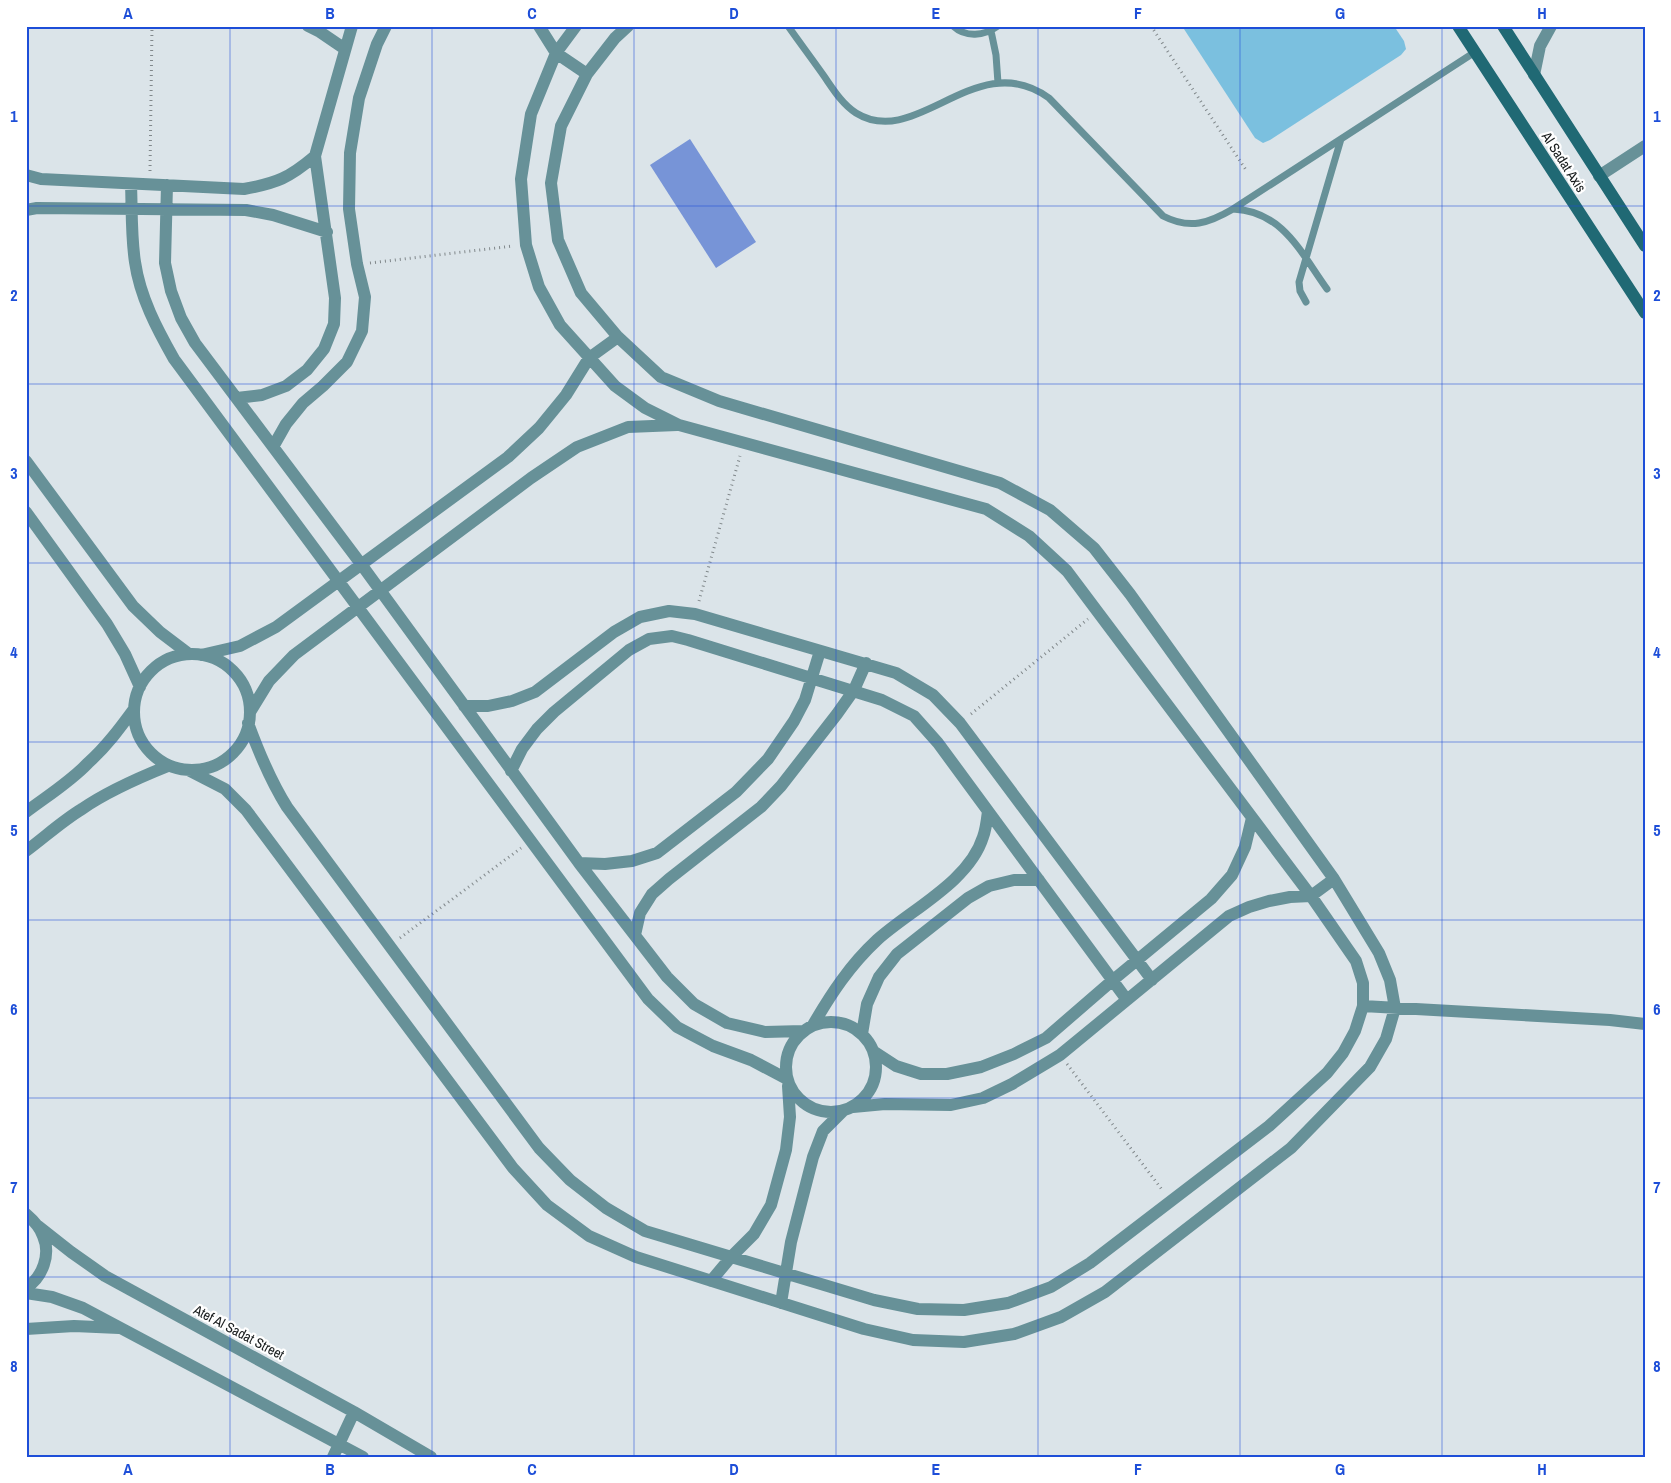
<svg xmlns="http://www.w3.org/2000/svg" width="1671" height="1483" font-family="'Archivo Narrow',sans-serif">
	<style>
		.green { fill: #7bc0df }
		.water { fill: #7794d7 }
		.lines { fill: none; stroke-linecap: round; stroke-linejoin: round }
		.path { stroke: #81888b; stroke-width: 3; stroke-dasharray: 1 4; stroke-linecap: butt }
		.lane { stroke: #679198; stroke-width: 7 }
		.street { stroke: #679198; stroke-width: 12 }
		.secondary { stroke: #206974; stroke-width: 12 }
		.grid { fill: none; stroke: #1d4ed8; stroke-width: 1; stroke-opacity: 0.55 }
		.labels { text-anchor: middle; stroke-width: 4.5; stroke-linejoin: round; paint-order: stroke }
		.street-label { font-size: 14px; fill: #171b1c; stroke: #fff }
		.neatline { fill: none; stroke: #1d4ed8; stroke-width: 2 }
		.grid-label { font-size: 16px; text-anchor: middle; font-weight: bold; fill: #1d4ed8 }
	</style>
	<rect width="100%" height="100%" fill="#dbe4e9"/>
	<path class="green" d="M1182,26H1394L1404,41L1406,49L1401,55L1270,140L1263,143L1255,138Z"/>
	<path class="water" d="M690,139L756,242L716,268L650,165Z"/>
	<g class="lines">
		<path class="path" d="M1151,26L1246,170
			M150,171L152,26
			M370,263L513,246
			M699,601L740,456
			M971,714L1088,619
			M400,938L521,848
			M1067,1064L1163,1191"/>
		<path class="lane" d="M788,26C800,43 812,59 824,76C833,89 842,104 856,113C917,151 976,45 1049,98L1163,216C1190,230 1209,223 1233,209L1475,52
			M953,26C966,38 984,36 998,26
			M991,31L996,55L998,83
			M1233,209C1283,211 1301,253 1327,289
			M1306,302L1300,291L1299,282L1341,139"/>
		<path class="street" d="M308,26L320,32L345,49
			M539,26L556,53L587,74
			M1534,75L1540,46L1551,26
			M26,175L41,179L244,189C277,183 289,178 315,156
			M1599,176L1645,146
			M131,184C132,209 131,236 135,262C140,297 157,329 174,359L648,999L677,1027L713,1046L751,1060L787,1079
			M167,185L165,263L171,291L181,318L195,343L361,564L579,863L667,977L694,1004L727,1023L765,1032L803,1031
			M26,210L37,208L246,210L273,215L327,232
			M237,398L262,395L286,386L307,370L324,349L334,324L335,298L315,156L352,26
			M273,447L286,424L303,403L323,386L347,362L362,331L365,297L357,264L349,209L350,153L359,98L377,44L386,26
			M26,461L133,606L160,632L189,654
			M26,512L107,624L125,654L140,687
			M134 712a58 58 0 1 1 116 0a58 58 0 1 1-116 0Z
			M201,655L240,646L276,627L508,457L539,428L566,395L589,358L618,337
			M464,706H488L512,701L535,692L614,632L640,617L669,611L695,614L896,673L933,695L960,723L1152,980
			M250,712L269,681L294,655L531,478L577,447L628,427L677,425
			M248,723C259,753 270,780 287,807L539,1148L570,1180L606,1208L645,1231L874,1300L918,1309L964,1310L1008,1303L1051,1287L1090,1263L1269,1126L1327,1073L1343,1053L1355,1031L1363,1006V983L1356,961L1311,896L1067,571L1029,536L986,509L679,425L645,408L615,386L560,325L539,287L526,245L521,179L531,114L556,53L576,26
			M190,771L225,789L246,810L513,1168L547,1205L589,1236L636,1257L864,1329L913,1340L964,1342L1014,1334L1061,1317L1105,1292L1291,1148L1370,1067L1386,1039L1395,1008L1390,980L1379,953L1334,879L1130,594L1094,548L1050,510L1000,483L719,401L661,377L618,337L581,293L558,240L551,183L561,126L587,74L615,38L628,26
			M511,771L522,749L537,729L554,712L629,650L649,639L672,636L688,640L882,700L914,716L938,743L1127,1000
			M26,812C47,796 70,782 88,763C106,747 120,728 134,709
			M26,851C45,837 62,821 82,809C108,791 138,778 168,766
			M579,863L605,864L632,861L657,853L736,792L768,759L794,721L805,700L820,651
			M635,935L640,913L652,894L669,879L761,807L781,786L837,714L854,690L866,663
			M1363,1006L1610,1020L1645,1024
			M786 1067a45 45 0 1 1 90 0a45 45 0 1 1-90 0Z
			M813,1025C831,994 850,965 877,940C910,910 969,882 983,837C986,829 987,819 988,811
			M862,1034L867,1004L879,977L897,954L968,898L989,886L1014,880H1039
			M873,1051L896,1066L921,1074H947L981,1067L1014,1054L1046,1038L1113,980L1211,899L1232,875L1245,847L1252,818
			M853,1107L885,1104L951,1105L983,1098L1012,1084L1060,1055L1229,916L1249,907L1269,901L1290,897L1311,896L1334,879
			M26,1214C33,1220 40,1227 43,1236C51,1254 43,1277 26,1288
			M38,1226L71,1252L105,1276L354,1412L431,1457
			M711,1281L731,1257L754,1234L771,1205L786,1150L790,1117L788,1086
			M26,1293L52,1297L83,1308L363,1457
			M781,1303L791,1242L813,1157L823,1131L843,1111
			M26,1329L74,1326L119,1328
			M333,1457L354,1412"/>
		<path class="secondary" d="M1458,26L1645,313
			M1503,26L1645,246"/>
	</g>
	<path class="grid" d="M230,26V1457M432,26V1457M634,26V1457M836,26V1457M1038,26V1457M1240,26V1457M1442,26V1457M26,206H1645M26,384H1645M26,563H1645M26,742H1645M26,920H1645M26,1098H1645M26,1277H1645"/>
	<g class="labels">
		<g class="street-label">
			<text transform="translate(1564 162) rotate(57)" y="5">Al Sadat Axis</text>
			<text transform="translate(239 1332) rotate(28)" y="5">Atef Al Sadat Street</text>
		</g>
	</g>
	<rect width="1671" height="1483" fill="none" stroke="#ffffff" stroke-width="55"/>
	<rect x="28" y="28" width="1616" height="1428" class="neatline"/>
	<g class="grid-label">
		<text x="128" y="19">A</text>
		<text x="330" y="19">B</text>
		<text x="532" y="19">C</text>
		<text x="734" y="19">D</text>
		<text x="936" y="19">E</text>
		<text x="1138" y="19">F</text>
		<text x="1340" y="19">G</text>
		<text x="1542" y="19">H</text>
		<text x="14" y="122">1</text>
		<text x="1657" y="122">1</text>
		<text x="14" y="301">2</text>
		<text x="1657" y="301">2</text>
		<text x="14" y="479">3</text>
		<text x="1657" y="479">3</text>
		<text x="14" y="658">4</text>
		<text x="1657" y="658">4</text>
		<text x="14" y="836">5</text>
		<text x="1657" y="836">5</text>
		<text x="14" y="1015">6</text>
		<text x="1657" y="1015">6</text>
		<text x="14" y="1193">7</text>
		<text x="1657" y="1193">7</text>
		<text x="14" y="1372">8</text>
		<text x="1657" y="1372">8</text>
		<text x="128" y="1475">A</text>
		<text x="330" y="1475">B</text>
		<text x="532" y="1475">C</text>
		<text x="734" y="1475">D</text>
		<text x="936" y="1475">E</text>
		<text x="1138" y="1475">F</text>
		<text x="1340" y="1475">G</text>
		<text x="1542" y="1475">H</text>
	</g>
</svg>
